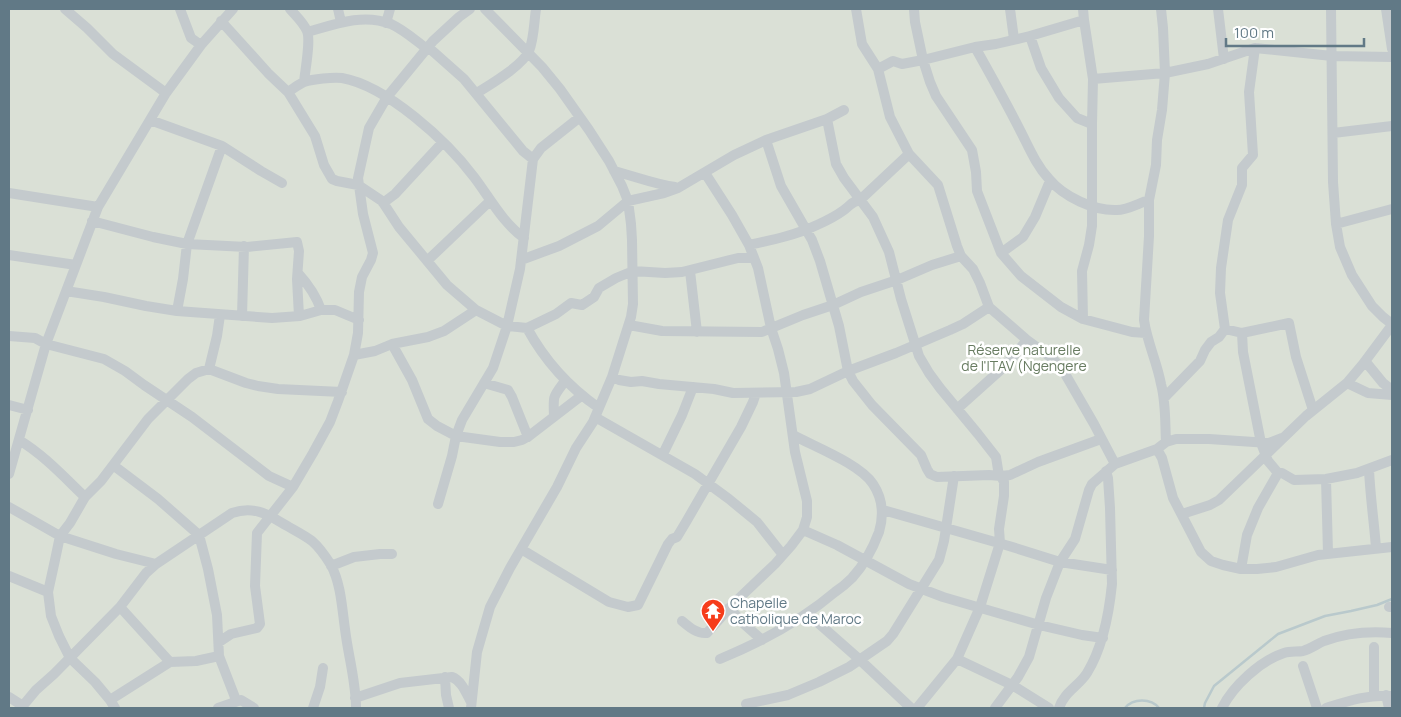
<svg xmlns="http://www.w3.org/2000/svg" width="1401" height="717" font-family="Manrope,sans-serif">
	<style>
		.green { fill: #dae0d6 }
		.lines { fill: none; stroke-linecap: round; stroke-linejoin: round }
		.stream { stroke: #b9c9cc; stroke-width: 2.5 }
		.minor { stroke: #c4cacd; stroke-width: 10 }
		.labels { text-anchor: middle; stroke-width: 5; stroke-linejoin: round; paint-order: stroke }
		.park-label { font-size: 14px; fill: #687c61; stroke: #fff }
		.poi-label { font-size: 14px; fill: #617986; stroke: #fff; text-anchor: start }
	</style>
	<rect width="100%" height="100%" fill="#fafaf7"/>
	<path class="green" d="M9,9H1392V708H9Z"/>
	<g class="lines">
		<path class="stream" d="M1125,708C1133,698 1151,698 1159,708
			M1204,708L1205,703L1214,686L1278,634L1325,616L1351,611L1377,605L1392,599"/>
		<path class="minor" d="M65,9L87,28L113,54L166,93
			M180,9L191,38L201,45
			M290,9C296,16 303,22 307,31C311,40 305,71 304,82
			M338,9L341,22
			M856,9L862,44L878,69L890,117L909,154L938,185L957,246L961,256L973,269L980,283L989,307L1027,340L1049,356L1058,364L1064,372L1094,424L1115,464
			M914,9L915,22L923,60L930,82L936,96L972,150L976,172L977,191L1001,253L1021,276L1061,307L1083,319L1132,332L1146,333
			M1010,9L1014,39
			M1161,9L1163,28L1165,73L1162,110L1157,140L1156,165L1149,200V236L1144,320C1147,342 1157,362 1161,384C1166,403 1165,423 1166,442
			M1218,9L1224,59
			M1331,9L1333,182L1336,224L1340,247L1352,275L1372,306L1383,317L1392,324
			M1386,9L1392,49
			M221,21L268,73L288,92L315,136L324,165L332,179L337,181L358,185L382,201L399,227L447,285L476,310L507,326L527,328L556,314L571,303L582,305L594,297L599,288L616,278L633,271L665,273L682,272L738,258H754
			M386,23L390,9
			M308,32C335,24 363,13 391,24C404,30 415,40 426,48
			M1030,36L1041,68L1059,98L1077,118L1092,124
			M428,47L464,79L523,151L533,159
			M975,47C991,76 1007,104 1022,134C1030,150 1037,166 1049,179C1064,197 1094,211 1117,210C1127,210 1139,203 1149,200
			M878,69L893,61L902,64L923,60L975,47L996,44L1030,36L1084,20
			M1093,79L1165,73L1208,64L1255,48L1332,56L1392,57
			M288,92C293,89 299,84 304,82C313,79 333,77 342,78C387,86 447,141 474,177C490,198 502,222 524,238
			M477,93C491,84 522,66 529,51C534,39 534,22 536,9
			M827,119L836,164L844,178L873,217L889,252L901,299L919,356L929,373L940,388L978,434L996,457L999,476
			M150,120L222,146L261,171L282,183
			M1333,133L1392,126
			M766,140L781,186L812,240L820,261L839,326L848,371L853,381L872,405L921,455L927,469L930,474L937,477L989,475L1001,476L1010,475L1038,462L1101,439
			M614,171C634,176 654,184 675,187
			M9,193L98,207
			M383,203L395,194L443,142
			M92,221L153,237L187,244L247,247L297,242L299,251L297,279L299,316
			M1336,224L1392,209
			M749,245C772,240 796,235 817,225C826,221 836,216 844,210C852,204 851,202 860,200L909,154
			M1001,253L1023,237L1035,217L1050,181
			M9,255L76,265
			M521,260L559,246L598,226L628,201L664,193L678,188L734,155L766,140L827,119L844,110
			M427,261L490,201
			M690,271L697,332
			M298,273C308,284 316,295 321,310
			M66,291L104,297L146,306L177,311L272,318L300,316L321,310H335L359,320
			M177,311L183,279L187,244L222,146
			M242,316L244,246
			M1083,319L1082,271L1089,245L1092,226V124L1093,79L1084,20L1083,9
			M629,325L662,331L762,332L803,315L833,305L861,292L897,280L932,265L961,256
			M527,328C545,361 567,386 599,408
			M1225,329L1242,333L1289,323L1296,357L1313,410
			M1242,333L1243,352L1261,443L1268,461L1278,473H1282L1294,480L1326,479L1357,473L1392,460
			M9,336L35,338L46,344L104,359L125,371L144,385L192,417L269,476L293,487
			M392,344L412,380L428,419L437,426L456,436L500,442H514L522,440L529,436L581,396
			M354,355L375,351L392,344L428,337L444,331L476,310
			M1365,361L1383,383L1392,390
			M209,369L217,336L220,315
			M612,377L619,380L631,382L642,381L659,384L714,389L733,393L796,392L810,389L848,371L896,353L950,330L963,324L989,307
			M484,383L508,390L512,397L528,437
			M1347,383L1368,393L1392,395
			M1164,398L1200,361L1205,350L1211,342L1219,337L1225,329L1220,293L1221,268L1228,220L1242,185V168L1253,155L1249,92L1255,48
			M9,405L28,410
			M957,409L1005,366L1027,340
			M554,416C553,395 553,397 565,381
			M595,417L695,474L729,499L757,522L783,555
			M19,440C44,455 64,477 85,497
			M1157,449L1162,458L1173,498L1201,552L1211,561L1223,565L1241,569H1257L1276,567L1318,555L1392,547
			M663,454L682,415L693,387
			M113,465L158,499L199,535L208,569L217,615L219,656L236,700
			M1369,469C1370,495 1374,521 1376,548
			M9,474L46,344L98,207L166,93L201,45L233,9
			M1326,479L1328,553
			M438,504L452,456L456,436L462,420L493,368L507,326L520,269L533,159L541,148L580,117
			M9,507L60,536L116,554L156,564
			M883,510L1009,546L1060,562L1112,570
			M1182,514L1210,505L1219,500L1306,416L1347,383L1363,364L1392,325
			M803,530L837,545L909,584L943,597L1039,625L1082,635L1103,638
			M521,549L609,602L628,607L638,605L668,544L672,539L677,537L686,522L741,427L753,402L756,393
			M331,566L354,557L380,554H392
			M1241,569L1247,535L1258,508L1278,473
			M9,576L48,592
			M120,607L170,662
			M1389,607H1392
			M729,608L744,624L762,640
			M808,614L859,659L911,708
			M682,621C689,627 697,634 707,633L734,603L775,564L791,546L803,530L807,517V501L795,452L784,373L778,349L771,328L758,268L749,245L732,215L705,173
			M219,642L231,634L257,628L260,624L255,586L257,533L293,487L313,453L330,422L338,401L354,355L358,333L359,292L362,277L371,260L373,253L363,214L358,178L369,128L387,97L433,41L459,17L470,9
			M1374,647V695
			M720,659C761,642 801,621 835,592C841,588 847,583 852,578C864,565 873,548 879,532C884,515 883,499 873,484C860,464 815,447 793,435
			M957,659L1012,685L1049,708
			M1303,666L1317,708
			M445,677L446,695L449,708
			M1386,695L1389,708
			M9,697L23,706
			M355,698L400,683L452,677C462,681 466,693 471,702
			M110,700L170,662L196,661L219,656
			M746,704L788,695L819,682L849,667L887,641L893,634L939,560L944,541L954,476
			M21,708L36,690L54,674L120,607L146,573L156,564L232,513C252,506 266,513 282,523C292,529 303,534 312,541C319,547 326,557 331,565C341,584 342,608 345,629C348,655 356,681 356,708
			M115,708L110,700L95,682L70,658L59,636L51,616L48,592L55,560L60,536L70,523L85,497L101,481L148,419L188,379L196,373L209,369L246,383L258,386L278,389L342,392
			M218,708L241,700L254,708
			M313,708L320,687L323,668
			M471,708L477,652L490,607L510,568L557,487L576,448L593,422L612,377L631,317L633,304L632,240L631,224L628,201L622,186L609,161L589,130L560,89L542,67L485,9
			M917,708L957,659L980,607L1000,543L999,529L1004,496V482L1001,476
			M995,708L1018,677L1029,657L1046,598L1060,562L1075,539L1089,490L1092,484L1115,464L1157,449L1166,442L1176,439H1209L1269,443L1282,438
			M1059,708C1064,692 1079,686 1087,673C1103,647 1109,614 1112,584L1110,508L1108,478L1106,471
			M1222,708C1233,686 1260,661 1284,653C1290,651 1297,652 1303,651C1310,649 1317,644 1324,641C1346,633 1369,631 1392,633
			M1326,708C1348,701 1369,694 1392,696"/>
	</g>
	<defs>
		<symbol id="temple-pin" viewBox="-11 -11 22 30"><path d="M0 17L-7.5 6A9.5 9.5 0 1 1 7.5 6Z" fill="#f63c1b" stroke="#fff"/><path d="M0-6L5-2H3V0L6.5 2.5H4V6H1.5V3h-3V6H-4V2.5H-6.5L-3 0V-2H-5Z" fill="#fff"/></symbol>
	</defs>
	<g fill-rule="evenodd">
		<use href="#temple-pin" x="699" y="597" width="28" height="38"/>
	</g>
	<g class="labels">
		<g class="park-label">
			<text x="1024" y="355">Réserve naturelle<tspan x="1024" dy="16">de l'ITAV (Ngengere</tspan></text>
		</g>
		<g class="poi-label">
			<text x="730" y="608">Chapelle<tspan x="730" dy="16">catholique de Maroc</tspan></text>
		</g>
	</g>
	<rect width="1401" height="717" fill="none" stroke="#617986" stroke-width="20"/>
	<path d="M1226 38v8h138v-8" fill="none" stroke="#617986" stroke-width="2.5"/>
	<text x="1234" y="38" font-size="15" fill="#617986" stroke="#ffffff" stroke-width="4" paint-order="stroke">100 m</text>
</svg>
